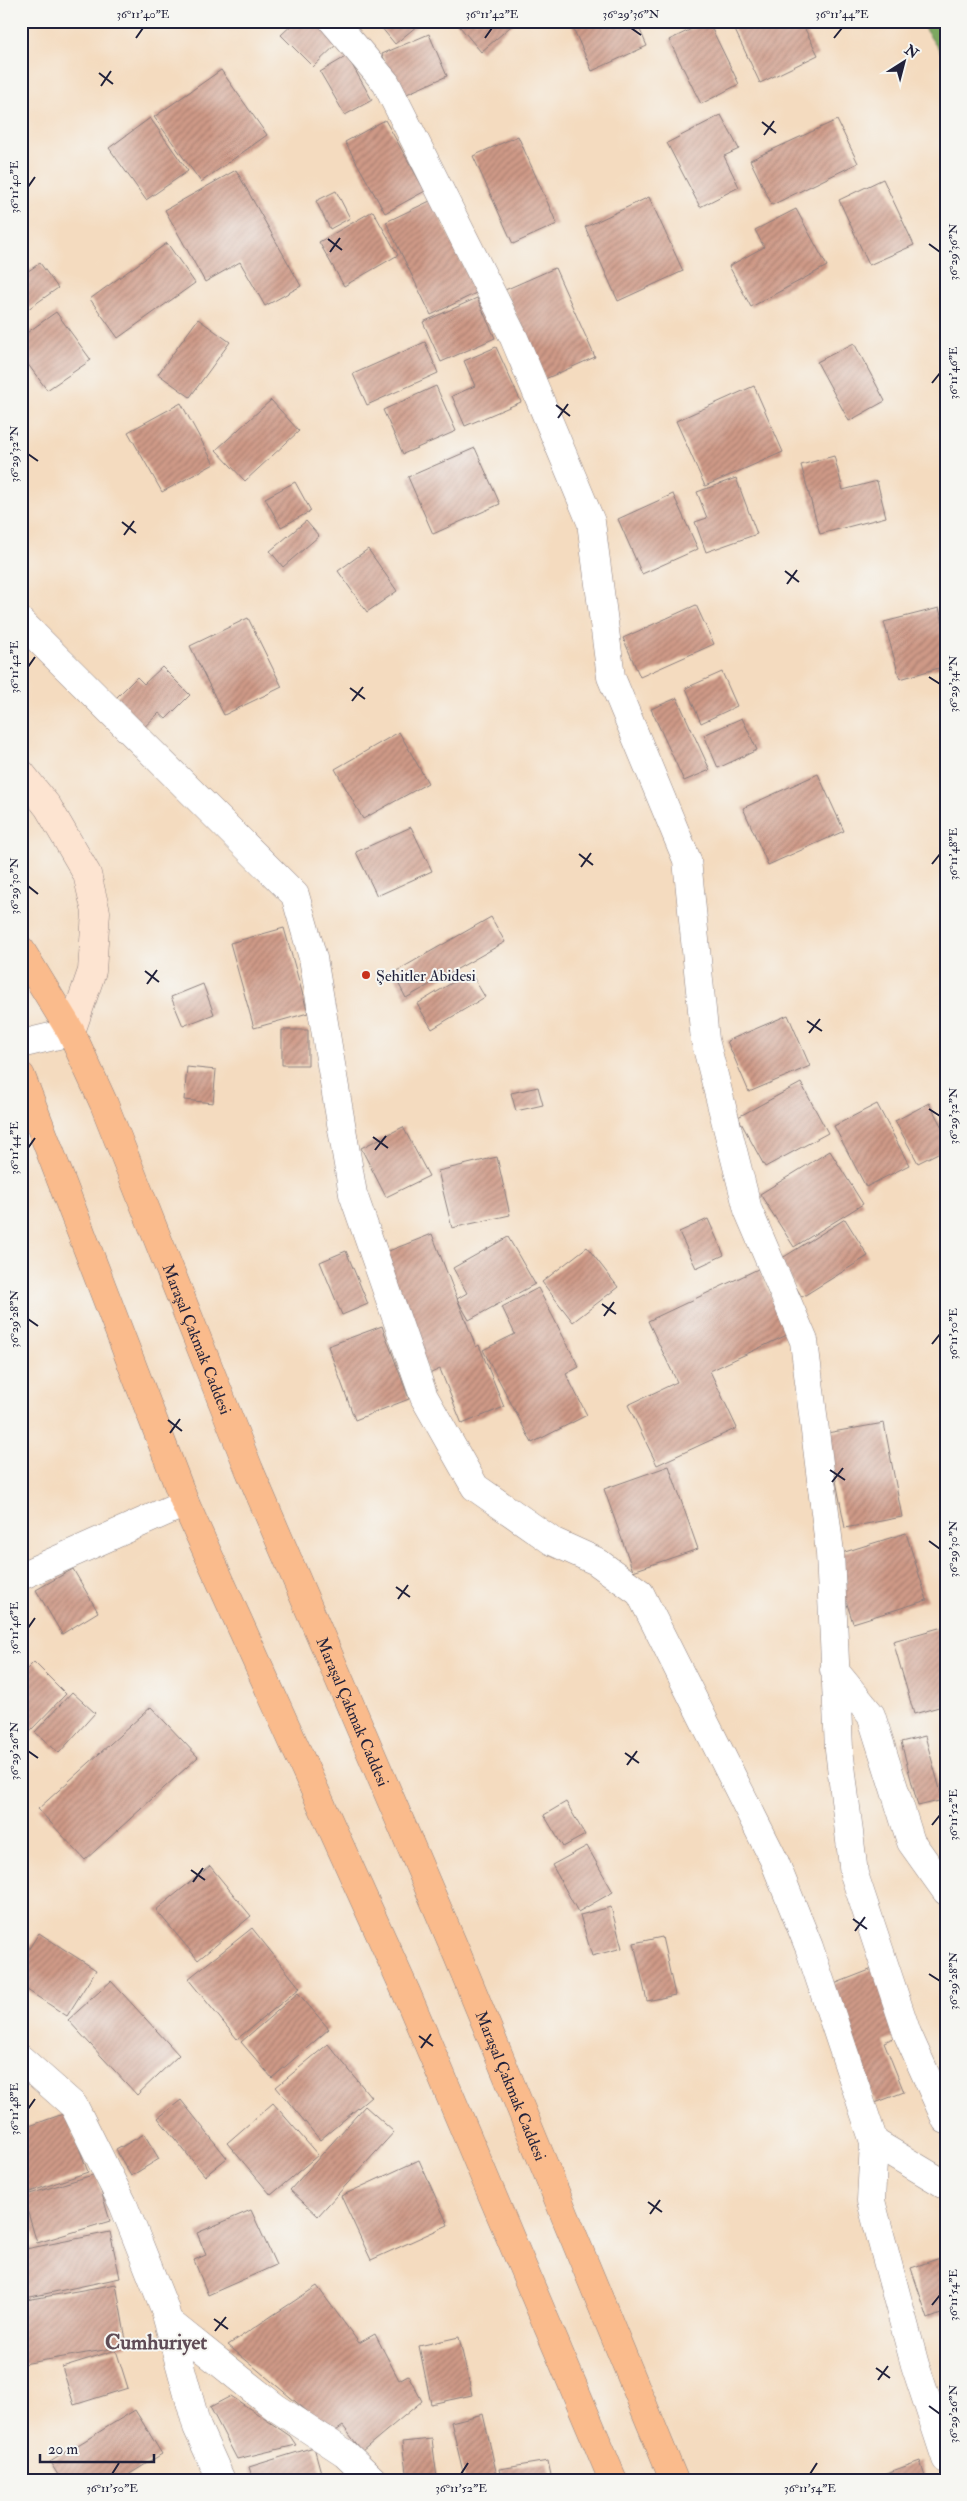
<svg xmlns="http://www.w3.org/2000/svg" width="967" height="2501" font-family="'IM FELL Double Pica',serif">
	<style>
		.forest { fill: url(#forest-firs); stroke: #4f654e }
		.building { fill: url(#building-hatch) }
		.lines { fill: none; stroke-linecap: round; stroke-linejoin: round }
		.minor-casing { stroke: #8b7e7d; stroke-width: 29 }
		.tertiary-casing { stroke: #8b7e7d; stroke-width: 29 }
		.secondary-casing { stroke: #8b7e7d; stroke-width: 29 }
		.trunk-casing { stroke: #8b7e7d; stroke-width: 29 }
		.minor { stroke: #fff; stroke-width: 28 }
		.tertiary { stroke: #fff; stroke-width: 28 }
		.secondary { stroke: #fde4d1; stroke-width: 28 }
		.trunk { stroke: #fabb8c; stroke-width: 28 }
		.ticks { fill: none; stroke: #22223b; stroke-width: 2 }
		.poi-dot { fill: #c8321e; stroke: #f6f6f2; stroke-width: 2 }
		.labels { text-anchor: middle; stroke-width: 4; stroke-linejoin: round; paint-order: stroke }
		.poi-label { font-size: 16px; fill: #22223b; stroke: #f6f6f2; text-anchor: start }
		.street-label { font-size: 16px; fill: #22223b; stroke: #f6f6f2 }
		.district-label { font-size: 21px; font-weight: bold; fill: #5f4c56; stroke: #f6f6f2 }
		.neatline { fill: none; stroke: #22223b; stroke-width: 2 }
		.ticks-label { font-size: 12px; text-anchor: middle; fill: #22223b }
	</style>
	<defs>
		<pattern id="forest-firs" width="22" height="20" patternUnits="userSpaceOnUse" patternTransform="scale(1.25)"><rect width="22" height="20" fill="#7ca861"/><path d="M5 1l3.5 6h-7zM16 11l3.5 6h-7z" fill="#658851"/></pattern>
		<pattern id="building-hatch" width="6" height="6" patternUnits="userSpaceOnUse" patternTransform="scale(1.25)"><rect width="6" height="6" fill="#cf9a87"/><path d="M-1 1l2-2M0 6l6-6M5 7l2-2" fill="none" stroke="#a87d70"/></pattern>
	</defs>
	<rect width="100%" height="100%" fill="#f6f6f2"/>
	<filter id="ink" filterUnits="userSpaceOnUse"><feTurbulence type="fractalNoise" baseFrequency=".02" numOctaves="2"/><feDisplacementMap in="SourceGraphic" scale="10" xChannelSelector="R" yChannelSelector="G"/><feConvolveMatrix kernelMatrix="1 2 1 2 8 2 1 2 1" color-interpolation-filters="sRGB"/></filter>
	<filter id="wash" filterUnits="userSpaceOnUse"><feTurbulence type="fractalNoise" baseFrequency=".0096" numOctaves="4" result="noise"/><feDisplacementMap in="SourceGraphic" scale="20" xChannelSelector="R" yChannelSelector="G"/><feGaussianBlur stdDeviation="1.12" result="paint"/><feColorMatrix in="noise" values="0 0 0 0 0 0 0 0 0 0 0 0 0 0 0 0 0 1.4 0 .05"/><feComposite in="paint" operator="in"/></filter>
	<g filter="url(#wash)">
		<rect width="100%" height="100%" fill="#f4dbbf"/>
		<path class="forest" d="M919,21H946V60Z"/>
		<g id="blocks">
			<path class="building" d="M296,21H323L341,40L313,67L281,35Z
				M376,21H423L395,44Z
				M455,21H517L481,52Z
				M570,21H636L647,46L592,71Z
				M708,21L739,84L701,104L669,40Z
				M749,21H801L818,55L760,83L734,28Z
				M429,34L447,76L400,97L382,54Z
				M347,56L372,100L345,115L320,72Z
				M221,70L267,135L201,182L154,117Z
				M721,115L739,149L724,156L739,187L700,207L667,143Z
				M150,118L188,171L146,200L109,148Z
				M385,120L425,191L385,213L345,142Z
				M837,120L858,163L772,205L750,160Z
				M518,136L557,224L513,244L473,156Z
				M236,170L301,286L265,306L240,262L205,282L165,210Z
				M883,179L914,245L869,265L839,200Z
				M336,191L350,218L330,229L316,201Z
				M649,197L683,271L618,301L585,227Z
				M432,200L476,293L431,315L386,222Z
				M796,209L827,266L751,307L729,266L764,247L755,230Z
				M373,211L398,255L344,286L319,242Z
				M167,243L195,283L118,338L90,299Z
				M40,263L58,288L21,314V276Z
				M555,268L595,357L545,379L505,290Z
				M477,298L495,338L441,362L423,322Z
				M56,312L91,360L47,390L21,355V337Z
				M198,319L230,342L190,397L158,374Z
				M425,342L438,373L367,405L353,374Z
				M854,343L885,401L849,421L817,362Z
				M496,347L521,402L465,426L452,396L475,386L464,361Z
				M436,386L456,431L403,454L383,410Z
				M754,386L783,452L705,486L676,421Z
				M271,400L299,431L245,481L216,450Z
				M181,403L214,464L162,492L128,432Z
				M475,448L500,504L433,534L408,477Z
				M834,456L843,490L877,481L886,517L820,534L801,465Z
				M736,478L757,534L706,552L695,522L707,518L697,492Z
				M295,482L311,511L281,527L265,498Z
				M673,494L698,549L642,574L618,519Z
				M306,521L319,536L283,567L270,551Z
				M368,549L397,591L367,612L338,571Z
				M696,605L714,644L640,677L623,638Z
				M939,608L946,633V666L900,679L884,622Z
				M248,618L282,687L224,715L190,646Z
				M162,667L190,695L166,719L159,713L139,732L111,703L137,677L144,684Z
				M722,672L737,706L701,723L686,688Z
				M677,698L710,770L684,781L651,709Z
				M742,718L757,750L718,768L704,735Z
				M399,732L428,783L363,819L335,769Z
				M818,774L844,831L768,865L743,808Z
				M411,827L432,871L377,896L356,852Z
				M491,917L505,942L406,998L393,973Z
				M284,928L308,1013L254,1028L230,943Z
				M470,972L485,997L432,1029L417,1004Z
				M203,984L214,1014L183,1026L171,997Z
				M788,1015L810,1066L749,1092L727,1041Z
				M282,1030H308V1065H282Z
				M187,1067L216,1070L213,1103L184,1100Z
				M801,1083L828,1133L765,1167L738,1117Z
				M538,1087L543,1105L516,1111L511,1093Z
				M929,1103L946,1135V1149L918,1163L895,1121Z
				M877,1104L909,1165L866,1187L834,1126Z
				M403,1127L429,1176L386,1197L361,1148Z
				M830,1151L863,1204L794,1247L760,1194Z
				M497,1157L510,1215L452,1228L438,1171Z
				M708,1219L724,1255L696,1268L679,1232Z
				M845,1219L868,1256L802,1297L779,1260Z
				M432,1234L476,1347L479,1345L504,1407L462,1424L440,1369L429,1374L381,1254Z
				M508,1237L535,1284L469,1320L457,1299L467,1293L453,1268Z
				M587,1247L618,1287L573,1322L542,1282Z
				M346,1251L368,1304L342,1315L320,1262Z
				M758,1269L789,1334L710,1371L737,1428L657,1465L628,1405L677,1382L648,1321Z
				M538,1288L579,1367L566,1374L587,1415L532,1443L483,1350L515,1334L502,1307Z
				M382,1326L409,1399L355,1420L328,1346Z
				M884,1423L902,1517L845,1528L827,1433Z
				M669,1466L698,1549L633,1571L604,1489Z
				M906,1533L927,1600L853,1623L832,1556Z
				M73,1569L98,1612L62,1634L36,1590Z
				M946,1626V1705L914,1714L893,1641Z
				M34,1662L66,1694L30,1731L21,1722V1675Z
				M72,1692L95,1713L59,1753L35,1732Z
				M151,1707L198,1757L85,1860L38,1809Z
				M925,1736L943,1800L918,1806L901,1742Z
				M566,1802L585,1835L563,1847L544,1815Z
				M587,1846L613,1892L578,1912L552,1865Z
				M210,1866L251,1916L198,1960L156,1910Z
				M611,1907L622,1948L592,1956L580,1915Z
				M252,1928L300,1988L237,2039L188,1979Z
				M39,1933L96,1970L67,2016L21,1986V1961Z
				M662,1937L675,1995L647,2001L634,1943Z
				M875,1968L901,2035L884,2042L904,2092L875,2103L829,1986Z
				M111,1981L179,2055L137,2095L68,2020Z
				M298,1993L329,2029L272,2078L241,2042Z
				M328,2044L371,2097L320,2140L276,2087Z
				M181,2100L227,2158L205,2176L158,2118Z
				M273,2103L318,2155L271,2195L227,2143Z
				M365,2106L394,2132L318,2216L290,2190Z
				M66,2113L88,2172L21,2195V2129Z
				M144,2134L159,2159L131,2176L116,2150Z
				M419,2160L448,2225L371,2260L341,2196Z
				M96,2174L110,2221L37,2243L23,2196Z
				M251,2210L276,2265L208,2295L194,2260L206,2255L197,2233Z
				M110,2232L120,2278L21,2299V2250Z
				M946,2256V2312L928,2319L911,2268Z
				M116,2284L127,2346L23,2364L21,2301Z
				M317,2286L359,2343L375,2334L399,2380L408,2375L422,2401L362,2451L343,2426L333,2433L228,2345Z
				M459,2337L472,2395L431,2404L419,2346Z
				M116,2350L128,2388L74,2405L62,2367Z
				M231,2396L290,2436L296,2445L237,2459L210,2407Z
				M135,2410L162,2454L120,2480H104L101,2476L95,2480H61L50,2462Z
				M483,2414L498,2480H465L451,2422Z
				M432,2439L437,2478L407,2480L402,2442Z
				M314,2447L323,2480H253L249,2467Z
				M548,2461L552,2480H502L500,2469Z
				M920,2461L926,2480H886L884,2474Z"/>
		</g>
	</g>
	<g filter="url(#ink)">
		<use href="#blocks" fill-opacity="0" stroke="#8b7e7d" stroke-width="1"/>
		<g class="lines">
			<defs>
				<path id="minor" d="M333,21L386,83L514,338L591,522L611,677L687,860L705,1040L748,1210L804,1341L830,1553L839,1749L854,1874L907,2033L946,2120
					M21,622L295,895L313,958L353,1194L424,1397L475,1487L552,1541L596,1561L640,1593L774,1860L809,1947L874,2142L871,2201L915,2365L946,2459
					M21,1576L185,1503
					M834,1670L871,1715L911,1842L946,1891
					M21,2059L74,2106L123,2204L164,2307L197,2427L221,2480
					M874,2142L946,2185
					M169,2322L275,2407L345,2453L373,2480"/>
				<path id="tertiary" d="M21,1044L71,1032"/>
				<path id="secondary" d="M21,773L48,807L87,874L96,912L92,971L71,1032"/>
				<g id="trunk">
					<path id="s1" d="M21,950L71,1032L104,1104L249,1469L457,1954L674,2480"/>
					<path d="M21,1076L185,1503L406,1992L613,2480"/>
				</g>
			</defs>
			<use href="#minor" class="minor-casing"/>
			<use href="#tertiary" class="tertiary-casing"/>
			<use href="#secondary" class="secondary-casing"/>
			<use href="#trunk" class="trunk-casing"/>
			<use href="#minor" class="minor"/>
			<use href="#tertiary" class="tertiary"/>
			<use href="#secondary" class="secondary"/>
			<use href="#trunk" class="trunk"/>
		</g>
	</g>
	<path class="ticks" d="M631,28L641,35M136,38L143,28M485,38L492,28M834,38L842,28M99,73L113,84M101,86L111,71M762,122L776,133M764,135L774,121M28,187L35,177M328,239L342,250M929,244L940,252M330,252L340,238M932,383L940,373M556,405L570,416M558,418L568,404M28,454L38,461M122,522L136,533M124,535L134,521M785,571L799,582M787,584L797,570M28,667L35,657M929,677L940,684M350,688L365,699M352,701L363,687M579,854L593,865M932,864L940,854M581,867L591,853M28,886L38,894M145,971L159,982M147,984L157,970M807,1021L822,1031M809,1033L820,1019M929,1109L940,1116M373,1137L388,1148M28,1148L35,1138M375,1150L386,1136M602,1304L616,1314M604,1316L614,1302M28,1319L38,1326M932,1344L940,1334M168,1420L182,1431M170,1433L180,1419M830,1470L845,1480M832,1482L843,1468M929,1541L940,1549M396,1587L410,1597M398,1599L408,1585M28,1628L35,1618M28,1751L38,1758M625,1753L639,1763M627,1765L637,1751M932,1825L940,1815M191,1870L205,1880M193,1882L203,1868M853,1919L867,1929M855,1931L865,1917M929,1974L940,1981M419,2036L433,2046M421,2048L431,2034M28,2109L35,2099M648,2202L662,2212M650,2214L660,2200M932,2305L940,2295M214,2319L228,2329M215,2331L226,2317M876,2368L890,2378M878,2380L888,2366M929,2406L940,2414M112,2474L119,2463M461,2474L468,2463M810,2474L817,2463"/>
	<circle class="poi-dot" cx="366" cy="975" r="5"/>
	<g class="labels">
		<g class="poi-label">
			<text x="376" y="981">Şehitler Abidesi</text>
		</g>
		<g class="street-label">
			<text dy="6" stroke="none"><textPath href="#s1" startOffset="428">Maraşal Çakmak Caddesi</textPath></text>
			<text dy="6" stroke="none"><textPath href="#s1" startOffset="832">Maraşal Çakmak Caddesi</textPath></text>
			<text dy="6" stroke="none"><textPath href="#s1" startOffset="1238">Maraşal Çakmak Caddesi</textPath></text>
		</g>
		<g class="district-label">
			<text x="156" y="2349">Cumhuriyet</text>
		</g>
	</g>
	<rect width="967" height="2501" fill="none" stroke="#f6f6f2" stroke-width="55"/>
	<g transform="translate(904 62) rotate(36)" stroke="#f6f6f2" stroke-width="4" paint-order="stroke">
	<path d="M0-4L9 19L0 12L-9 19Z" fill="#22223b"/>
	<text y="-8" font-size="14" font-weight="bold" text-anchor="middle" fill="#22223b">N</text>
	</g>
	<path d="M40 2454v8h114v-8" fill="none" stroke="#22223b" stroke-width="2.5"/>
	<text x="48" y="2454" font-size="15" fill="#22223b" stroke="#f6f6f2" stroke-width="4" paint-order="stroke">20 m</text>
	<rect x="28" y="28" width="912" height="2446" class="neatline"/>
	<g class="ticks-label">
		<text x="143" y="18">36°11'40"E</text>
		<text x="492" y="18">36°11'42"E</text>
		<text x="631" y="18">36°29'36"N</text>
		<text x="842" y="18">36°11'44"E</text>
		<text transform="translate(14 187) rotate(-90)" y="4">36°11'40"E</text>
		<text transform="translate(953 252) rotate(-90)" y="4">36°29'36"N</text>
		<text transform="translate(953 373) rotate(-90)" y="4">36°11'46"E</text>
		<text transform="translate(14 454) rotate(-90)" y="4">36°29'32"N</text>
		<text transform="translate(14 667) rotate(-90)" y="4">36°11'42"E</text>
		<text transform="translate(953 684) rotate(-90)" y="4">36°29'34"N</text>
		<text transform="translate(953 854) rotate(-90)" y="4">36°11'48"E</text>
		<text transform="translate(14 886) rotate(-90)" y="4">36°29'30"N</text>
		<text transform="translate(953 1116) rotate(-90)" y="4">36°29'32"N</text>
		<text transform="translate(14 1148) rotate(-90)" y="4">36°11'44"E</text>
		<text transform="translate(14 1319) rotate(-90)" y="4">36°29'28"N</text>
		<text transform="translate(953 1334) rotate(-90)" y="4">36°11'50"E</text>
		<text transform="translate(953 1549) rotate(-90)" y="4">36°29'30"N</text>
		<text transform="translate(14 1628) rotate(-90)" y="4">36°11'46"E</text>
		<text transform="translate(14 1751) rotate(-90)" y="4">36°29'26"N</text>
		<text transform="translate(953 1815) rotate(-90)" y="4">36°11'52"E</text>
		<text transform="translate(953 1981) rotate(-90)" y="4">36°29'28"N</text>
		<text transform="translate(14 2109) rotate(-90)" y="4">36°11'48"E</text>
		<text transform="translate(953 2295) rotate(-90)" y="4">36°11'54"E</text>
		<text transform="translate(953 2414) rotate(-90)" y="4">36°29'26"N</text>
		<text x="112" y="2492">36°11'50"E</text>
		<text x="461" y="2492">36°11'52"E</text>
		<text x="810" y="2492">36°11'54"E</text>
	</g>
</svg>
